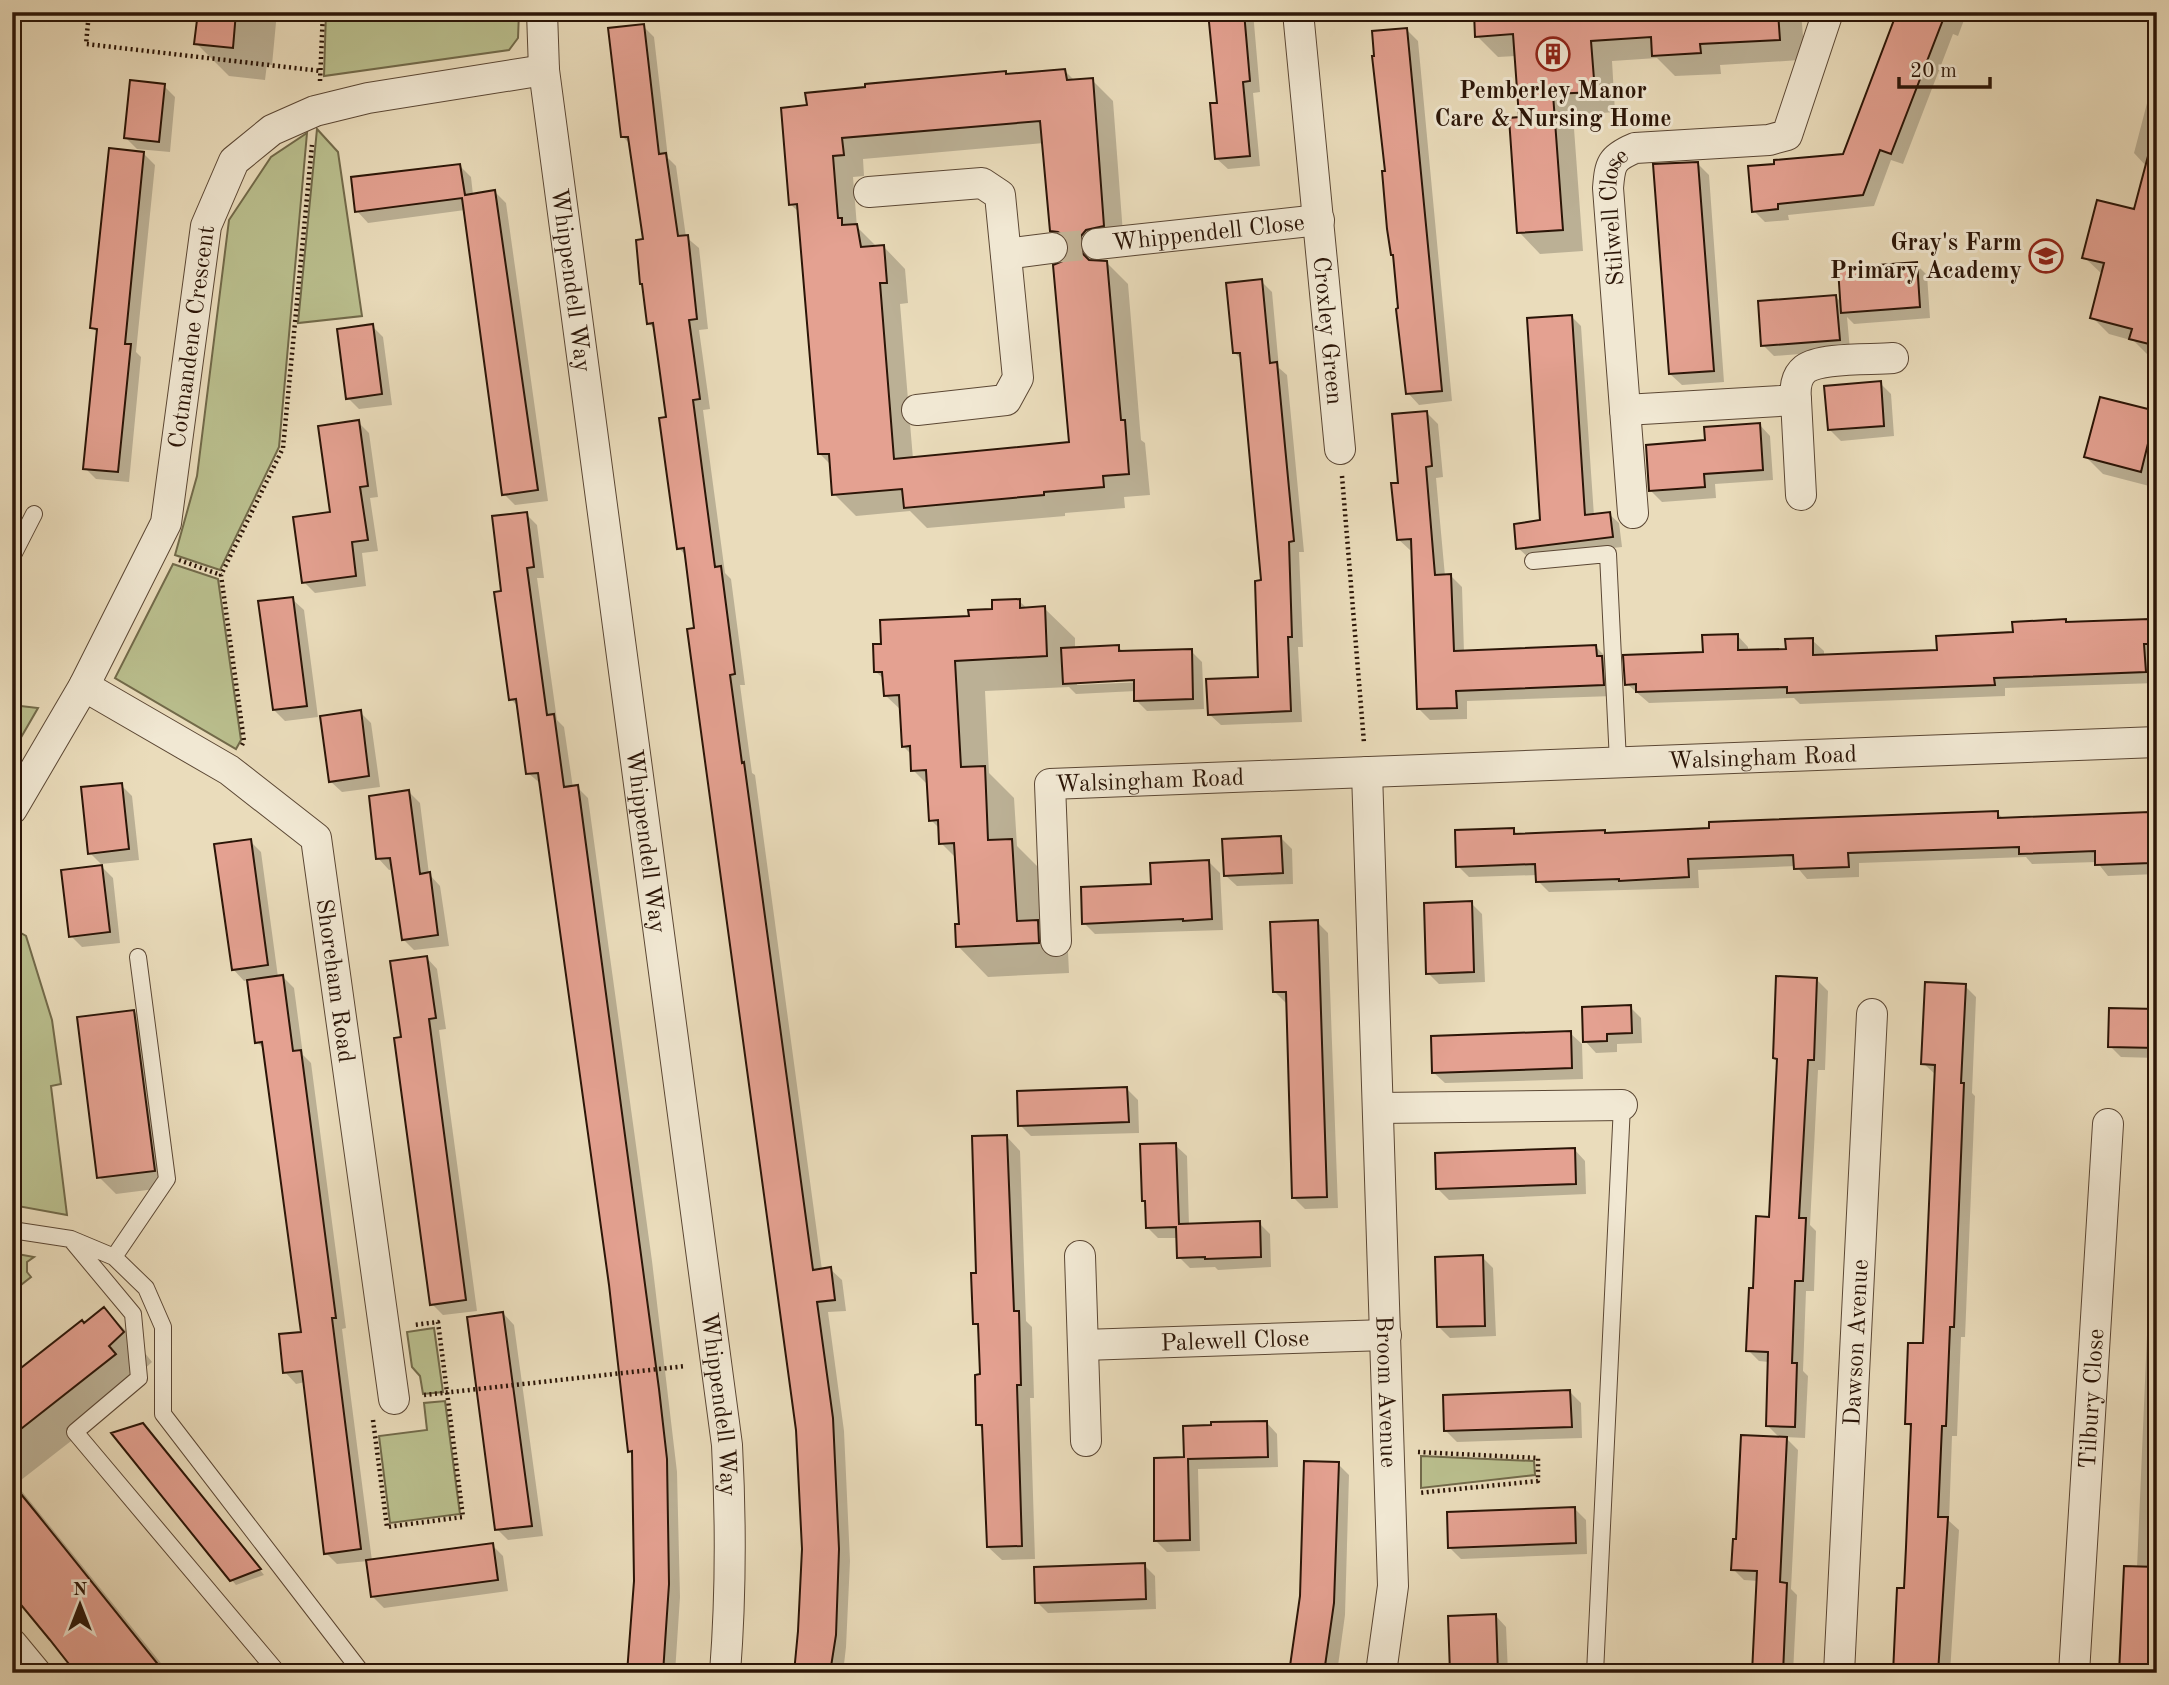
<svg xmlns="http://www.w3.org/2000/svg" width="2169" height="1685" font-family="'Old Standard TT',serif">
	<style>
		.green { fill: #babf8e; stroke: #726a4a; stroke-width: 2 }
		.shadow { fill: #0003; fill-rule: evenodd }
		.building { fill: #e4a191; stroke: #2b1507; stroke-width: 2; fill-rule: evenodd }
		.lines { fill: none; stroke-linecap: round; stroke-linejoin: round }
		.street-tunnel { stroke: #c4b497; stroke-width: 30; stroke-dasharray: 30 15; stroke-linecap: butt }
		.lane-casing { stroke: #5b4734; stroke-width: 18 }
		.street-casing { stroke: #5b4734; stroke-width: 32 }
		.path { stroke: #2b1507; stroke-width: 4.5; stroke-dasharray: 2 3.5; stroke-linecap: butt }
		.lane { stroke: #f1e8d3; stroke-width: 16 }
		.street { stroke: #f1e8d3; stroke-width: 30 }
		.labels { text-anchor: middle; stroke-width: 6; stroke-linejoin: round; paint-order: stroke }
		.poi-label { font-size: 24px; font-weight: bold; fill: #2b1507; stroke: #f1e8d3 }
		.street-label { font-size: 24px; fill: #2b1507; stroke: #f1e8d3 }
	</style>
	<rect width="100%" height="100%" fill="#eadcbb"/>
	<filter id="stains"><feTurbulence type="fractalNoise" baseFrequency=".00286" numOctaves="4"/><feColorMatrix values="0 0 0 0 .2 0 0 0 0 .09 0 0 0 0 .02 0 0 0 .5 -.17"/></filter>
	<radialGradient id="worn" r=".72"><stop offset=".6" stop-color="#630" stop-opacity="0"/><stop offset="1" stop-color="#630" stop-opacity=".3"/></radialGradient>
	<path class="green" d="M326,12H519L518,38L509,50L324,76Z
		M317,129L338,152L362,316L298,323Z
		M307,133L279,447L220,570L175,555L197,476L229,220L271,157Z
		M173,564L218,579L241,740L236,749L115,678Z
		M12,705L38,708L12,753Z
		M12,928L26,936L52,1020L61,1084L51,1086L67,1215L12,1205Z
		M12,1253L34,1257L27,1262V1272L31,1277L12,1292Z
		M434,1328L443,1392L423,1394L420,1376L412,1367L407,1332Z
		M445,1401L460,1514L390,1523L379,1436L427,1430L424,1403Z
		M1421,1456L1534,1461L1535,1475L1421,1488Z"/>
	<path class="shadow" d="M199,12H277L272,65L267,64L265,80L229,76L196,43Z
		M665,12H677L671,18Z
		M1210,12H1253L1260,92L1253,93L1260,166L1228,169L1216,158L1219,104Z
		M1358,12H1399L1400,18L1367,21Z
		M1476,12H1801L1804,48H1799L1800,60L1720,65L1721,74L1675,76L1657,58L1612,61L1615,112L1573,115L1583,251L1540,254L1519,232L1521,119L1516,56L1498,57L1477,36Z
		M1905,12H1967L1958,36L1953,34L1903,164L1891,160L1874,206L1788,215L1789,220L1765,222L1754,211L1844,156Z
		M643,26L654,37L668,158L676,166L686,237L699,248L708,329L699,330L710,409L703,410L725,573L731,579L745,685H740L752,773L755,775L822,1270L830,1269L842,1280L846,1311L828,1312L844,1431L850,1561L846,1647L843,1673H795L800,1631L803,1549L798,1430L687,557L679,548L668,418L656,330L648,323L645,241L631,145L623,137Z
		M1407,30L1418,41L1452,401L1419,405L1408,393L1372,33Z
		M2157,65V357L2148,355L2134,341L2109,334L2092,317L2103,275L2084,257L2136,211L2147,167L2134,153Z
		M1065,71L1075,81L1092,80L1113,101L1124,247L1102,258L1101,262H1106L1128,284L1141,440L1145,443L1150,495L1124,497L1125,508L1065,513V516L927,528L910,511L856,516L834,494L832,466L819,453L800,213L790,204L783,109L1005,73L1008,76ZM1044,143L1052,230L1071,249L1064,263L1071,443L913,459L900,304L908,303L905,269L884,247L878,248L857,227L853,177L864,176L863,159Z
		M12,84L15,87L12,113Z
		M164,86L175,97L170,152L137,149L126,138Z
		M144,154L155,165L136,352L141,357L129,482L96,479L85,468L99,334L92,327Z
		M1698,164L1709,175L1724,382L1682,385L1670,374Z
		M460,166L471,177L473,195L495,192L506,203L548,501L515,505L504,494L465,210L368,223L357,211Z
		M1916,264L1927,275L1930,318L1854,324L1847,317L1850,350L1774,356L1763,345L1836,297L1842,303Z
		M1261,281L1272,292L1279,368L1287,375L1304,552H1299L1303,647H1298L1302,722L1221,725L1209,714L1260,679L1263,582L1242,360L1235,353Z
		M1571,316L1581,326L1594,516L1609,514L1619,523L1622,547L1528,557L1518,548L1542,522Z
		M372,326L383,337L392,405L359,409L348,398Z
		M1880,383L1891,394L1894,436L1841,441L1830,430Z
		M1427,413L1438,424L1443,477L1436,478L1445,576H1451L1462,587L1464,653L1596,647L1607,658L1614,696L1467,701V719L1430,720L1419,709L1413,550H1410L1398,539L1400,484Z
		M2155,413L2157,415V488L2103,474L2086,457Z
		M358,422L369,433L378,497L370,498L378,551L362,553L366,586L315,593L304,582L332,514Z
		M1759,424L1770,436L1773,480L1715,484L1716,498L1662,502L1651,491L1707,442Z
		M526,514L537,525L544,578H537L557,720L564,727L573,788L577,787L588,798L652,1261L677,1472L680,1597L675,1673H630L636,1581L634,1455L630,1451L611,1285L541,784L528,773L519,708L511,699L503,592Z
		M292,599L304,610L318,717L285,721L274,710Z
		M1019,601L1028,609L1044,608L1075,638V649L1118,647L1124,652L1191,651L1202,662L1204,709L1147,711L1136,700V691L1076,694L1069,687L985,691L989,773L1014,798L1017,846L1042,871L1045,930L1068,952L1069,973L988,977L958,946L960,925L957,859L941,843L940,829L931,820L929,786L913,770L912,755L903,746L902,711L885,695V680L876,672L971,617ZM1142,678L1143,682L1077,685V682Z
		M2149,621L2157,629V683L2005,688V696L1800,704L1794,698L1649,703L1627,684L1705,654L1737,635L1748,647V652L1787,651L1812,640L1824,651V656L1938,652L2015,634Z
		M360,712L371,723L380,787L342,792L330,781Z
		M121,785L132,796L139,860L101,864L90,853Z
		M409,792L420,803L429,874L440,886L449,946L414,950L403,939L394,869L389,870L378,858Z
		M1997,813L2004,819L2157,814V874L2108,876L2097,862L2032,864L2026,857L1859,863V877L1807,879L1796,866L1698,870L1699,888L1549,892L1538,881V875L1469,877L1458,866L1513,829L1519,836L1604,832L1607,834Z
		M1281,838L1292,849L1293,884L1237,886L1225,875Z
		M250,841L261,852L278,977H283L294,988L303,1055L311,1063L346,1328L342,1329L372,1561L492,1545L503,1556L508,1591L384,1608L373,1597L368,1561L337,1564L326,1553L305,1382L296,1384L285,1372L303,1333L265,1050L257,1042L249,980L244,981L233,969Z
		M1209,862L1220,873L1223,930L1095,934L1084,923L1153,886Z
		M102,867L113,878L120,943L82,947L71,936Z
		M1471,903L1482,914L1485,982L1439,984L1428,973Z
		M1317,922L1328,933L1338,1208L1305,1209L1294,1198L1288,1003H1286L1274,991Z
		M426,957L437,969L446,1029L439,1030L477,1311L443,1315L432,1304L403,1039Z
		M1817,980L1828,991L1825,1070H1818L1810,1225L1816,1231L1814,1291H1806L1803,1371L1808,1376L1805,1438L1785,1437L1798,1450L1791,1589L1797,1595L1793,1673H1753L1758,1581L1744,1580L1733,1569L1737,1541L1780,1438L1767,1425L1769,1362L1759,1361L1748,1350L1755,1290L1771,1219L1778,1061L1775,1058Z
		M1965,986L1976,997L1972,1093L1975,1096L1965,1337H1961L1957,1436H1952L1949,1521L1959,1530L1950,1673H1895L1905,1590L1912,1429L1907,1423L1925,1345L1936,1075L1923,1063Z
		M1630,1007L1641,1018L1642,1043L1617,1044V1052L1596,1053L1585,1041Z
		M134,1011L151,1029L171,1187L116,1194L99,1177Z
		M2157,1011V1058L2121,1057L2110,1046Z
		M1570,1033L1582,1044L1583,1079L1445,1083L1433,1072Z
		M1127,1089L1138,1100L1139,1133L1031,1136L1020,1125Z
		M1007,1137L1020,1151L1026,1321L1032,1327L1034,1398H1030L1035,1559L1002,1560L988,1547L984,1431L978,1424L981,1376L980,1328L975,1323L978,1275Z
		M1175,1145L1187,1156L1189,1226L1259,1223L1270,1234L1271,1267L1218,1270L1215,1267L1190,1268L1179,1257L1178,1238H1158L1147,1227L1146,1203L1143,1200Z
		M1574,1149L1585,1161L1586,1194L1449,1200L1438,1189Z
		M1482,1257L1493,1268L1496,1336L1450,1338L1439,1327Z
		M2149,1288H2157V1673L2137,1568Z
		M104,1309L133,1338L152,1362L137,1376L144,1384L16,1484L169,1673H78L12,1591V1377Z
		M503,1313L514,1325L543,1536L508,1540L497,1529Z
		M1570,1392L1581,1403L1582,1438L1457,1442L1446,1431Z
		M1266,1422L1277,1434L1278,1467L1198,1469L1200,1551L1167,1552L1156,1541L1186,1459Z
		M148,1430L264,1575L236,1585L231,1579Z
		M1338,1464L1349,1475L1345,1615L1337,1673H1291Z
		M1574,1508L1586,1520L1587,1554L1461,1559L1450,1548Z
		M1144,1565L1155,1576L1156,1609L1048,1613L1037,1602Z
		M1495,1615L1506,1627L1508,1673H1452Z"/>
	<path class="building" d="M198,12H236L233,48L194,44Z
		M1208,12H1244L1250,81L1243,82L1250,156L1215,159L1210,103H1217Z
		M1474,12H1778L1780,40L1700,44L1701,53L1652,56L1651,37L1591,41L1595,92L1553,94L1563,230L1517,233L1509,118L1519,117L1513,34L1475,37Z
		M1897,12H1946L1891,154L1880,150L1863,195L1778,204V209L1752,212L1748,166L1774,164V160L1843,154Z
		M644,24L659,154L666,153L678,236L688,235L697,319L689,320L700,399L693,400L715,567L721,566L735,674L730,675L742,763L744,762L813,1270L831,1267L835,1300L817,1302L833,1418L839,1549L836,1635L830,1673H794L798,1631L802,1549L796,1430L687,629L694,628L684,548L677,549L659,418L666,417L653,323L647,324L642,284H640L636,240L643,239L628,137H621L608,28Z
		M1407,28L1442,391L1406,394L1396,309L1398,308L1393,255H1391L1387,229L1382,171H1385L1372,56H1374L1372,31Z
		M1065,69L1067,80L1093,78L1104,226L1086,230L1081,236L1080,245L1083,254L1089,260L1107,261L1121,420H1125L1129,474L1103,476L1104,487L1044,492V495L904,508L902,489L832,495L829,454H818L797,204L789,205L781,108L807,105L805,93L865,87V84L1006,71V74ZM1040,121L1050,231L1058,232L1065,237L1069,246L1068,254L1063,261L1053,265L1069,442L894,459L880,283H887L884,245L861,247L857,224L842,225V218H838L833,156L844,155L842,138Z
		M130,80L165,84L159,142L124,138Z
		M109,148L144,152L125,344H131L118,472L83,469L97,329L90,328Z
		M2148,156L2157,157V346L2129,339L2132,329L2090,318L2104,263L2082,258L2097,200L2134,209Z
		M1698,162L1714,371L1669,374L1653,164Z
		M460,164L465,195L495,190L538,490L502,495L462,198L355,212L351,177Z
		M1917,262L1920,307L1841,313L1838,268Z
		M1262,279L1270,363L1277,362L1294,541L1289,542L1292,637H1288L1291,711L1208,715L1206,679L1258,677L1255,581L1261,580L1240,353H1233L1226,283Z
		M1836,295L1840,340L1761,346L1758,301Z
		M1572,315L1585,515L1610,512L1613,537L1516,549L1514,524L1540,520L1527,318Z
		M373,324L382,394L346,399L337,329Z
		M1881,381L1884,426L1828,430L1824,386Z
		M2100,397L2156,411L2141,472L2084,457Z
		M1427,411L1432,466L1426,467L1435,575L1451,574L1454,651L1596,645L1597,656H1602L1604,685L1456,691L1457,708L1417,709L1411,539L1397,540L1391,483H1398L1392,414Z
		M359,420L368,486L360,487L368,540L352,542L356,576L302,583L293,517L330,512L318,426Z
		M1760,423L1763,470L1704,474L1705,487L1649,491L1646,445L1705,440L1704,427Z
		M527,512L534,567L527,568L547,715L554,714L564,787L578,785L659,1389L667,1459L669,1584L663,1673H627L634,1581L632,1451L628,1452L609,1285L538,773L526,774L516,699L509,700L494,592L501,591L492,516Z
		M293,597L307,706L273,710L258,601Z
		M1020,599V608L1045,606L1047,656L955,661L961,767L985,766L988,840L1012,839L1017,921L1038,920L1039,943L956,947L955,924H959L954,843L939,844L938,820L929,821L926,770L911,771L910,746L902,747L899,695L884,696L882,672H874L873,644H881L880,620L969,616L968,610L992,609V600Z
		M2066,619V622L2149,619L2150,644H2144L2146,672L1994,678L1995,685L1787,693V687L1636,692V684L1625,685L1623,655L1703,652L1702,635L1738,634V650L1786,649L1785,639L1813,638V655L1937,650L1936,636L2013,632L2012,622Z
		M1119,645V651L1192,649L1193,699L1134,701V680L1063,684L1061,648Z
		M361,710L369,776L329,782L320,716Z
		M122,783L129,849L88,854L81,787Z
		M409,790L420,874L430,872L438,935L402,940L390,858L376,859L369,796Z
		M1998,811V818L2149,812L2151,863L2095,865V851L2019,854V847L1848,853L1849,867L1794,869L1793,855L1688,859L1689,877L1619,881V879L1536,882L1535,864L1456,867L1455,830L1514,828V834L1605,830V833L1709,828V822Z
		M1281,836L1283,873L1224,876L1222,839Z
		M251,839L268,965L232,970L214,844Z
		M1209,860L1212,919L1183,921V919L1082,924L1081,887L1151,884L1150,863Z
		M102,865L110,932L69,937L61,870Z
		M1472,901L1474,972L1426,974L1424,903Z
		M1318,920L1327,1197L1292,1198L1286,992H1273L1270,922Z
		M427,956L436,1018L429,1019L466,1300L430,1305L394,1038L401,1037L390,961Z
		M283,975L293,1051L301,1050L336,1318H332L361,1549L324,1554L302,1371L283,1373L279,1334L301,1332L262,1042L255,1043L247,980Z
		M1776,976L1817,978L1814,1060H1808L1799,1218H1806L1803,1281H1795L1792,1363H1797L1795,1427L1766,1426L1768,1352L1746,1351L1749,1288H1753L1756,1216L1769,1217L1777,1059L1773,1058Z
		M1925,982L1966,984L1961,1083H1964L1954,1327H1950L1946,1426H1942L1938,1517H1948L1938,1673H1893L1897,1588H1904L1906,1547L1911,1424H1905L1908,1343H1923L1935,1065L1921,1064Z
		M1631,1005L1632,1033L1607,1034V1041L1583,1042L1582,1007Z
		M2109,1008L2157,1009V1048L2108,1047Z
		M134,1010L155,1171L97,1178L77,1017Z
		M1571,1031L1572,1068L1432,1073L1431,1036Z
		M1127,1087L1129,1122L1018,1126L1017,1091Z
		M1007,1135L1014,1311H1019L1021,1385H1017L1022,1546L987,1547L982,1425H976L975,1375L980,1374L978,1324H973L971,1273H976L972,1136Z
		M1176,1143L1179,1224L1260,1221L1261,1257L1205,1259V1257L1177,1258L1176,1227L1146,1228L1145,1201H1142L1140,1144Z
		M1575,1148L1576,1184L1436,1189L1435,1153Z
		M1483,1255L1485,1326L1437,1327L1435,1257Z
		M104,1307L124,1332L109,1346L116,1354L12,1436V1375L82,1320L84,1323Z
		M503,1312L532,1526L495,1530L467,1317Z
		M1570,1390L1572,1427L1444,1431L1443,1395Z
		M1267,1421L1268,1457L1188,1459L1190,1540L1154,1541V1458L1184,1457L1183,1426L1211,1425V1422Z
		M143,1423L261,1569L230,1581L111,1433Z
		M1741,1435L1787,1437L1780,1582L1787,1583L1783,1673H1752L1757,1571L1731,1570L1733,1539H1736Z
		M1304,1461L1339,1462L1334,1603L1324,1673H1289L1300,1596Z
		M12,1483L38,1515L165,1673H76L50,1640L12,1594Z
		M1575,1507L1576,1543L1448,1548L1447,1512Z
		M493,1543L498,1580L371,1597L366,1560Z
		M1145,1563L1146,1599L1035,1603L1034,1567Z
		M2124,1566L2157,1567V1673H2119Z
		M1496,1614L1498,1673H1450L1448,1616Z"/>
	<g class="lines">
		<path class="street-tunnel" d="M1052,248L1097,244"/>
		<defs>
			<path id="lane" d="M12,557L34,514
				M1533,561L1608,554L1618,762
				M12,1230L71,1239L114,1257L146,1288L163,1327V1414L362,1673
				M73,1242L133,1314L139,1378L75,1432L278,1673
				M114,1257L167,1179L138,957
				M1595,1673L1622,1105"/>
			<g id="street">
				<path id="s1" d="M542,12L544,70L727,1445C731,1521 731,1596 725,1673"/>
				<path id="s2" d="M1298,12L1340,449"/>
				<path d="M869,192L982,183L1000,195L1018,378L1006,400L917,410"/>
				<path id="s3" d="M1097,244L1319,220"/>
				<path d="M1006,254L1052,248"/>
				<path d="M1796,400L1801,495"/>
				<path d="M1625,410L1796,400C1795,389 1795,377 1805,369C1821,357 1871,360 1893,358"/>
				<path id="s4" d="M1633,513L1608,188C1610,164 1611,158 1635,148L1769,140L1787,135L1828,12"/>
				<path id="s5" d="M84,686L229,770L316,838L394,1399"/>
				<path id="s6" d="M1367,772L1393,1586L1381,1673"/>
				<path id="s7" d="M12,809L84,686L166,523L206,226L234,161L272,130L315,111L368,98L544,70"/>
				<path id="s8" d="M1056,941L1050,784L2157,742"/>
				<path d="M1378,1108L1622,1105"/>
				<path d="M1080,1256L1086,1441"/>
				<path id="s9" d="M1083,1345L1386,1335"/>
				<path d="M12,1644L36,1673"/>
				<path id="s10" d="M1839,1673L1872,1014"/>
				<path id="s11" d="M2074,1673L2108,1124"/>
			</g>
		</defs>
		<use href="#lane" class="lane-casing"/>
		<use href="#street" class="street-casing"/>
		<path class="path" d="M89,12L86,44L321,71
			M320,81L323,12
			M1342,476L1364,743
			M179,560L221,575
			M242,745L244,741L221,575L283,448L312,145
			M424,1395L686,1366
			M373,1420L387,1527L463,1517L438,1322L413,1325
			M1418,1452L1538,1458V1481L1418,1493"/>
		<use href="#lane" class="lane"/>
		<use href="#street" class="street"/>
	</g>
	<defs>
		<symbol id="building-ring" viewBox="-11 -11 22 22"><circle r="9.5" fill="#f1e8d3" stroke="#8f2418" stroke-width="1.5"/><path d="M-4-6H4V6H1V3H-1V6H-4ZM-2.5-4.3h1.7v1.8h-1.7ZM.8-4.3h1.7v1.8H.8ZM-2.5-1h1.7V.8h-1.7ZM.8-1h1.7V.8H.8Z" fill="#8f2418"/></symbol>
		<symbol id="school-ring" viewBox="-11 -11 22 22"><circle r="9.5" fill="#f1e8d3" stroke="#8f2418" stroke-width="1.5"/><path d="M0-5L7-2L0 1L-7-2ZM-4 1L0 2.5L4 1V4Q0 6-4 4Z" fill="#8f2418"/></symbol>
	</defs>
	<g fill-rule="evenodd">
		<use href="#building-ring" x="1534" y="35" width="38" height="38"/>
		<use href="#school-ring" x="2027" y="237" width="38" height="38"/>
	</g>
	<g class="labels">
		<g class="poi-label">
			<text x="1553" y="98">Pemberley Manor<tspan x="1553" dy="28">Care &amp; Nursing Home</tspan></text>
			<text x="2022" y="250" text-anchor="end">Gray's Farm<tspan x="2022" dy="28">Primary Academy</tspan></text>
		</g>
		<g class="street-label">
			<text dy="8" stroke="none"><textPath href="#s4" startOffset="298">Stilwell Close</textPath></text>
			<text dy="8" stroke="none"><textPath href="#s3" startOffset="112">Whippendell Close</textPath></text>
			<text dy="8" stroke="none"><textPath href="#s1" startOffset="270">Whippendell Way</textPath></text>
			<text dy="8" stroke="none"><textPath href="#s2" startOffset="320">Croxley Green</textPath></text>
			<text dy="8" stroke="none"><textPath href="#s7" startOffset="513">Cotmandene Crescent</textPath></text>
			<text dy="8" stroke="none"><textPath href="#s8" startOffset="870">Walsingham Road</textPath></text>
			<text dy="8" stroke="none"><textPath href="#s8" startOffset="257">Walsingham Road</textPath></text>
			<text dy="8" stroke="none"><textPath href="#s1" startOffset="836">Whippendell Way</textPath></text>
			<text dy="8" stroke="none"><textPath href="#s5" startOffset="422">Shoreham Road</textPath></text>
			<text dy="8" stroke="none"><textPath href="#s9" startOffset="152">Palewell Close</textPath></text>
			<text dy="8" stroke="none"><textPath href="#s10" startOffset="331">Dawson Avenue</textPath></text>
			<text dy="8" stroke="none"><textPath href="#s6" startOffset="620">Broom Avenue</textPath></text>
			<text dy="8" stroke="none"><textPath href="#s11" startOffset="275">Tilbury Close</textPath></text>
			<text dy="8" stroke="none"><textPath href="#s1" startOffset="1404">Whippendell Way</textPath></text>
		</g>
	</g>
	<rect width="2169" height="1685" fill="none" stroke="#eadcbb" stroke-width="42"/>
	<rect x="14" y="14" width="2141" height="1657" fill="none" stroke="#2b1507" stroke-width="3.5"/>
	<rect x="21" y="21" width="2127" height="1643" fill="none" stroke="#2b1507" stroke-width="2"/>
	<g transform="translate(80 1605)" stroke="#f1e8d3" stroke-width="5" paint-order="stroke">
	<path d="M0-5L12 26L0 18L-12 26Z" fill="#2b1507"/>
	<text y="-10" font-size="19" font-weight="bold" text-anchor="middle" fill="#2b1507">N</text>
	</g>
	<path d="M1899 77v10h91v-10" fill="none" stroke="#2b1507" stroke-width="3.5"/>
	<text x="1910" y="77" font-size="21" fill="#2b1507" stroke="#f1e8d3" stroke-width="5" paint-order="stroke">20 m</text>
	<rect width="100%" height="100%" filter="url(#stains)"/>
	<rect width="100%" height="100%" fill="url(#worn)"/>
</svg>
